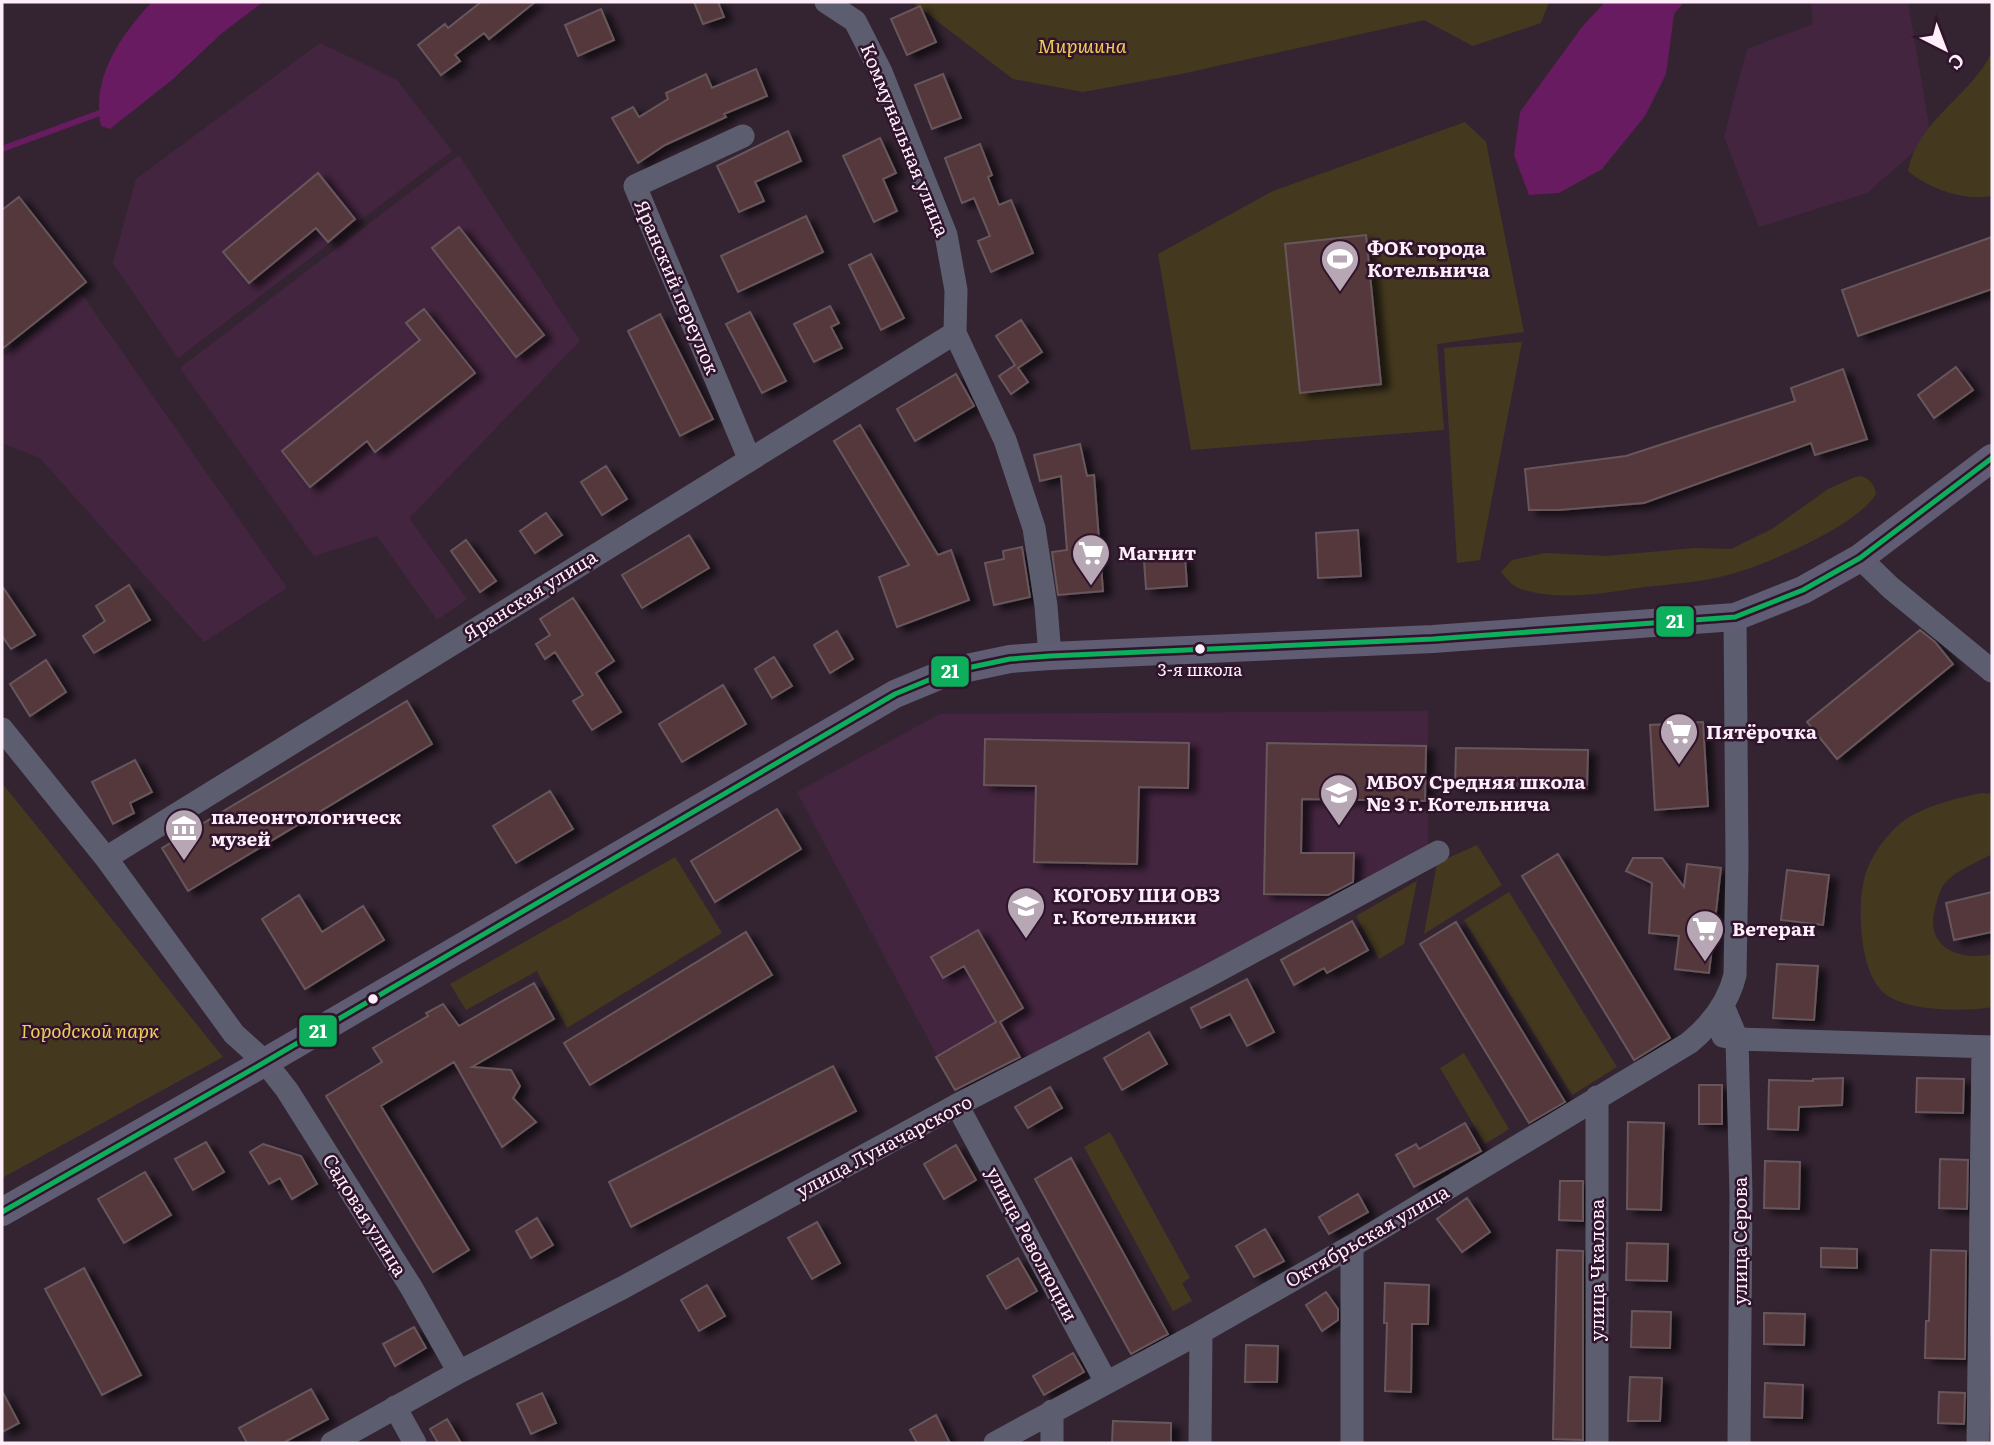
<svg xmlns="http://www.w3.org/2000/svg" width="1994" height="1445" font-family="Literata,serif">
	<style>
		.built { fill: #442540 }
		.green { fill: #44391f }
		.water { fill: #691b61 }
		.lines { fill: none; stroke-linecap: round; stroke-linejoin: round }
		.stream { stroke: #691b61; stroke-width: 6 }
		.building { fill: #54383b; stroke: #67575c; stroke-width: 2; filter: url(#shadow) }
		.minor { stroke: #5c5e70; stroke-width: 23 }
		.major { stroke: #5f5c73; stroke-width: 28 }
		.bus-1-casing { stroke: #2f142c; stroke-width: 10 }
		.bus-1 { stroke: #0daf5c; stroke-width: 5 }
		.bus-dot { fill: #fdeefa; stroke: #2f142c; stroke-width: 2.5 }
		.labels { text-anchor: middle; stroke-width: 5; stroke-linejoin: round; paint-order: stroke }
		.bus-label { font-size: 17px; fill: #fdeefa; stroke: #2f142c }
		.park-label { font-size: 19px; font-style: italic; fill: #f1cd57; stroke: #2f142c }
		.street-label { font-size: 19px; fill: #fdeefa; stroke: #2f142c }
		.poi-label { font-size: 19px; font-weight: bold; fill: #fdeefa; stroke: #2f142c; text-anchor: start }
		.line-badge { stroke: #2f142c; stroke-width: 2.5 }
		.badge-label { font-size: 19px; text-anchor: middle; font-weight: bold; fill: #fff }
	</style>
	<defs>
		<filter id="shadow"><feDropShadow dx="8" dy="4.5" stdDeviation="3.5" flood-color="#0009"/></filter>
	</defs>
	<rect width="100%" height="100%" fill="#342432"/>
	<path class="built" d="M1811,2H1908L1931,137L1867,193L1759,227L1724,137L1747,49L1813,24Z
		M320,43L397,80L452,151L178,358L113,263L136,179Z
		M459,155L580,341L409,518L467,599L437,620L377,536L314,556L180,368Z
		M81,293L287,588L204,642L40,458L2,443V358Z
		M1428,711V849L958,1095L797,792L940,714Z"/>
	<path class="green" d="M912,2H1549L1541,23L1473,46L1424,20L1181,74L1083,92L1013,79Z
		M1992,52V196C1965,201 1929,189 1908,171C1917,121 1971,96 1992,52Z
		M1465,122L1486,142L1524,332L1437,344L1444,430L1191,450L1158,254L1273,191Z
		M1522,342L1480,560L1457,563L1444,348Z
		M1861,476C1871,480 1874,484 1876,494C1857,525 1774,561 1738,572C1711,581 1682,583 1654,586C1611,591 1564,603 1521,589C1512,586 1507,579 1501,572L1512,560L1545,553L1606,556L1695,548L1731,549L1772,529L1828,489L1853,478Z
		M2,783L223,1057L2,1178Z
		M1982,793L1992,794V854C1976,863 1953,871 1942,887C1939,893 1937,901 1935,908C1924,947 1959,962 1992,954V1007C1966,1012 1904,1012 1883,992C1860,971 1857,909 1864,880C1869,858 1885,836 1902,822C1924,806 1956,798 1982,793Z
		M1477,845L1502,885L1424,934L1437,863Z
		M675,857L722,933L567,1028L537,971L466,1010L450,984Z
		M1417,881L1404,944L1379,959L1356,916Z
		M1509,892L1617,1067L1572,1095L1464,920Z
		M1464,1053L1509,1129L1485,1144L1440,1068Z
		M1110,1132L1190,1278L1182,1283L1192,1301L1173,1311L1084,1147Z"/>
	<path class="water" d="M152,2H263L222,33L173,79L110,129L101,126C91,78 120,36 152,2Z
		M1605,2H1684L1674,14L1666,74L1645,116L1602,169L1559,193L1529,195L1514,155L1520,112L1582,27Z"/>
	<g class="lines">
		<path class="stream" d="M2,149L105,111"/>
	</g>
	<path class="building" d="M481,2H535L489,39L484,33L455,55L460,61L441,75L418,45L445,24L448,28Z
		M694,2H718L724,17L703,24Z
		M920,6L936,42L907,55L891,19Z
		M601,9L614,40L578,56L565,25Z
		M756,69L767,96L724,114L726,117L665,145L638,163L612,118L633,107L639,117L668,99L666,93L706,74L712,88Z
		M943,74L961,118L932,129L915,85Z
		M788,131L801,161L755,182L764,201L739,212L717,166Z
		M880,138L896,173L883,179L897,211L874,222L843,156Z
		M980,144L992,175L988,177L999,205L1011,200L1033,253L991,272L978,241L990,236L974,198L962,203L945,158Z
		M318,173L355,219L328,242L316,228L249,283L223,252Z
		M19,197L86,282L2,349V210Z
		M806,216L823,252L738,292L721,256Z
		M459,227L544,335L516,357L432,248Z
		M1366,235L1381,384L1300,393L1285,244Z
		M1992,237V289L1858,336L1842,290Z
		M871,254L904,318L881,330L849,265Z
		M830,306L839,323L831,327L842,348L814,362L794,324Z
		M424,309L475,373L375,452L367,441L310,487L282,451L420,340L406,323Z
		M750,312L786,381L762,393L726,324Z
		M660,314L713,419L680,436L628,331Z
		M1021,320L1042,352L1018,368L1028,382L1011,394L999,376L1015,365L996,336Z
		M1956,367L1973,390L1934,418L1918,395Z
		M1843,369L1867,439L1815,455L1811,443L1644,503L1559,510H1529L1525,469L1626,456L1795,401L1791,388Z
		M956,374L974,406L915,441L897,409Z
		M860,425L938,555L951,550L969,600L897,627L879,577L909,565L834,441Z
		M1080,444L1087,476L1094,475L1103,591L1058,595L1052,552L1067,550L1061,476L1040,481L1034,455Z
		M606,466L627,499L602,515L581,482Z
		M546,513L562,535L535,553L520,531Z
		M1358,530L1361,576L1318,578L1316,533Z
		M689,535L709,568L642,608L622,575Z
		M466,540L496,581L480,592L451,551Z
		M1022,547L1030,597L994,605L985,563L1004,559L1003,551Z
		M1185,557L1187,586L1146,589L1144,560Z
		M129,585L150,620L94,653L83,636L105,621L96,606Z
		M2,586L35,635L11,649L2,636Z
		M573,598L614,661L596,673L621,712L592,730L573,701L583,695L555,652L545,659L536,644L550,635L540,619Z
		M1920,630L1935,642L1953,664L1837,759L1807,722Z
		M837,631L853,659L830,673L814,645Z
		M774,657L792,686L772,698L755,669Z
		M46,660L66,692L30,716L10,684Z
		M723,685L746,724L682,762L659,724Z
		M407,701L432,744L188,891L162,848Z
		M1703,722L1708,806L1655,810L1650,725Z
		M985,739L1189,743L1188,788L1139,787L1137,864L1034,862L1036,786L984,785Z
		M1267,743L1426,746L1425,801L1302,799L1301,853H1354L1353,882L1328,895L1264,894Z
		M1456,748L1588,750L1587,789L1455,786Z
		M135,760L152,792L130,803L134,813L113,824L92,782Z
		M550,791L573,829L516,863L493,826Z
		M777,809L801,849L715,902L691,861Z
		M1558,854L1670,1038L1634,1060L1522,876Z
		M1633,858H1662L1684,887L1687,864L1721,868L1709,973L1675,969L1679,936L1649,933L1652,883L1626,871Z
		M1787,870L1829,875L1823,925L1781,920Z
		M1992,892V932L1954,940L1946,903Z
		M299,895L322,932L363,906L384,940L305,989L262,919Z
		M1352,921L1368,950L1327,973L1324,968L1294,985L1281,960Z
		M1456,922L1565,1102L1529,1123L1420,944Z
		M978,930L1023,1008L1000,1022L1020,1057L955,1090L936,1057L996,1022L964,966L943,978L931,957Z
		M746,932L772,975L590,1085L564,1043Z
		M1777,964L1818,966L1814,1020L1773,1018Z
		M1247,979L1274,1032L1247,1046L1230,1014L1201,1028L1191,1008Z
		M534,983L554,1019L472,1067L511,1070L520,1086L513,1098L536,1122L502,1147L454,1062L381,1106L469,1250L433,1272L326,1096L382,1062L373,1048L428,1016L426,1013L443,1004L459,1026Z
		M1149,1032L1167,1064L1122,1090L1104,1058Z
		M833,1066L856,1111L631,1227L609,1182Z
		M1843,1078L1842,1105L1799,1107L1798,1130L1768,1129L1769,1080L1813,1081V1079Z
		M1917,1078L1964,1079L1963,1113L1916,1112Z
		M1699,1085H1722V1124H1699Z
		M1050,1087L1062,1108L1028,1128L1015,1107Z
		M1628,1122L1664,1123L1661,1210L1627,1209Z
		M1465,1123L1481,1151L1414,1187L1396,1155L1416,1144L1419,1149Z
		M206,1142L224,1172L193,1190L175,1159Z
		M263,1144L301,1156L317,1184L292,1199L280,1178L269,1184L250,1152Z
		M956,1145L976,1180L944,1199L924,1164Z
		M1071,1158L1168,1334L1131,1354L1035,1179Z
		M1940,1159L1968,1160L1967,1209L1939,1208Z
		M1765,1161L1800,1162L1799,1209L1764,1208Z
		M145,1172L171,1215L124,1243L98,1199Z
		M1560,1181H1583V1221L1559,1220Z
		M1358,1194L1368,1212L1329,1234L1319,1217Z
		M1467,1198L1490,1232L1462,1252L1437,1219Z
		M537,1218L553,1245L531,1258L516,1231Z
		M817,1222L840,1263L812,1279L788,1238Z
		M1265,1229L1284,1261L1254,1277L1236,1246Z
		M1627,1243L1668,1244L1667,1281L1626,1280Z
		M1821,1248L1857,1249V1268L1821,1267Z
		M1557,1250L1583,1251V1440L1553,1439Z
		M1931,1250L1966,1251L1965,1359L1925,1358L1926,1321H1929Z
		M1018,1258L1037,1291L1006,1309L987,1276Z
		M84,1268L141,1375L102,1395L45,1289Z
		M1385,1283L1429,1285L1428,1324H1412L1411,1392L1385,1391L1387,1323H1384Z
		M707,1285L725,1316L699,1331L681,1300Z
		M1326,1292L1338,1309V1320L1322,1331L1306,1305Z
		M1632,1311L1671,1312L1670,1348L1631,1347Z
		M1764,1313L1805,1314L1804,1345L1764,1344Z
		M414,1327L426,1348L395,1366L383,1344Z
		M1246,1345L1278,1346L1277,1382H1245Z
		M1073,1353L1084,1372L1044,1395L1033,1376Z
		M1630,1377L1662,1378L1660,1421H1628Z
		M1765,1383L1803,1385L1802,1418L1764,1417Z
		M311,1389L328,1419L283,1443H247L239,1428Z
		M2,1391L19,1423L2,1432Z
		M1939,1392L1965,1393L1964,1424L1938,1423Z
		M542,1393L556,1423L531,1434L517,1404Z
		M936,1415L950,1443H917L910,1430Z
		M447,1419L461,1443H438L430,1429Z
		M1113,1421L1171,1423V1443H1112Z"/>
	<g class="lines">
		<path class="minor" d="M826,2L855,21L881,72L946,235L956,290L955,333L1005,440L1034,528L1046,606L1050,656
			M743,136L635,186L749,458
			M1860,558L1891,588L1992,671
			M2,729L106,858L234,1034L265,1062L287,1090L411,1287L459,1372
			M106,858L955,333
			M1723,1006L1737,1039L1741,1195L1739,1443
			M1723,1036L1737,1039L1992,1047
			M1597,1097V1443
			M957,1105L1106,1382
			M1352,1246V1443
			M395,1407L415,1443
			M332,1443L459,1372L624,1287L957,1105L1208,976L1438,852
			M995,1443L1201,1332L1352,1246L1689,1043C1711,1025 1728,1004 1735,975L1737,859L1735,617
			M1052,1443V1411
			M1200,1443L1201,1332
			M1978,1443L1983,1047"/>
		<path class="major" d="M2,1212L265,1062L895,694L948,672L1010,659L1050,656L1433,639L1735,617L1803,590L1860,558L1992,458"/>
		<defs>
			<path id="bus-1" d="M2,1212L265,1062L895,694L948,672L1010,659L1050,656L1433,639L1735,617L1803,590L1860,558L1992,458"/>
		</defs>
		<use href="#bus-1" class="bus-1-casing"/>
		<use href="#bus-1" class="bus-1"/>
	</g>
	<defs>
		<symbol id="stadium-pin" viewBox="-11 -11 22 30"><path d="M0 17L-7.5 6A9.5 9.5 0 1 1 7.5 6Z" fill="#b7a7b4" stroke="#2f142c"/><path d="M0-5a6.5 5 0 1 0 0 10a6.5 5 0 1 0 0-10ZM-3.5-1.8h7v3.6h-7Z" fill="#fff"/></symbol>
		<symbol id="supermarket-pin" viewBox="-11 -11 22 30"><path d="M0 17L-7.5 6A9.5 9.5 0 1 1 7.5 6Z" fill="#b7a7b4" stroke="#2f142c"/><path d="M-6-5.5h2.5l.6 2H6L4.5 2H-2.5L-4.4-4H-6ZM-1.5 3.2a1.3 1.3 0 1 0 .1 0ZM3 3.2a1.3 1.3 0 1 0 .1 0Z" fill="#fff"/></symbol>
		<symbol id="school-pin" viewBox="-11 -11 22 30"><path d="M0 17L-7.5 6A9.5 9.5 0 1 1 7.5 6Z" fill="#b7a7b4" stroke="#2f142c"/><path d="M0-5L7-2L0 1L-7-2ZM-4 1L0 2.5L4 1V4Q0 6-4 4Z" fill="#fff"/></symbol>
		<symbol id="museum-pin" viewBox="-11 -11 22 30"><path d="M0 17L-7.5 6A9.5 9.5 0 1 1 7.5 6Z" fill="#b7a7b4" stroke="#2f142c"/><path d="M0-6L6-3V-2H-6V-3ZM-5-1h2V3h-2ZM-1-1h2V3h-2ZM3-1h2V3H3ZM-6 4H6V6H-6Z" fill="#fff"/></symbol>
	</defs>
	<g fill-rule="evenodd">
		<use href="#stadium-pin" x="1318" y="237" width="44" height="60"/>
		<use href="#supermarket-pin" x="1069" y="531" width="44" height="60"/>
		<use href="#supermarket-pin" x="1657" y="710" width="44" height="60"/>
		<use href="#school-pin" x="1317" y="771" width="44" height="60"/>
		<use href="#museum-pin" x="162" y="806" width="44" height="60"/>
		<use href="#school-pin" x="1004" y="884" width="44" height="60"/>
		<use href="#supermarket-pin" x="1683" y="907" width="44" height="60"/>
	</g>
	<g class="bus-dot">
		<circle cx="1200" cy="649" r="6"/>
		<circle cx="373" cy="999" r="6"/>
	</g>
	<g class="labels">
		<g class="bus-label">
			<text x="1200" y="676">3-я школа</text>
		</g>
		<g class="park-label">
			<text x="1082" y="53">Миршина</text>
			<text x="90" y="1038">Городской парк</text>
		</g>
		<g class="street-label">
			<text transform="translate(905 140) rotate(68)" y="7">Коммунальная улица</text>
			<text transform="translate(677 287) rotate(67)" y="7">Яранский переулок</text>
			<text transform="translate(530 595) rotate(-32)" y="7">Яранская улица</text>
			<text transform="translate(884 1146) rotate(-28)" y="7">улица Луначарского</text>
			<text transform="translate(365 1215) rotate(58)" y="7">Садовая улица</text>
			<text transform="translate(1367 1236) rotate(-30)" y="7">Октябрьская улица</text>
			<text transform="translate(1740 1241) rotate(-90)" y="7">улица Серова</text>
			<text transform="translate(1032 1244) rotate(62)" y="7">улица Революции</text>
			<text transform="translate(1597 1270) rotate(-90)" y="7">улица Чкалова</text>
		</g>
		<g class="poi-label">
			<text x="1367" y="255">ФОК города<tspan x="1367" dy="22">Котельнича</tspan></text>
			<text x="1118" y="560">Магнит</text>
			<text x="1706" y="739">Пятёрочка</text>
			<text x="1366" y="789">МБОУ Средняя школа<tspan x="1366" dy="22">№ 3 г. Котельнича</tspan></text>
			<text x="211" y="824">палеонтологическ<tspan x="211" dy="22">музей</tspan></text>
			<text x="1053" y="902">КОГОБУ ШИ ОВЗ<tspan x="1053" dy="22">г. Котельники</tspan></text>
			<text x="1732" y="936">Ветеран</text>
		</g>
	</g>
	<g class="line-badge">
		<rect x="1655" y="605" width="40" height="33" rx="7" fill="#0daf5c"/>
		<rect x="930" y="655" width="40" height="33" rx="7" fill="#0daf5c"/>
		<rect x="298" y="1014" width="40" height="34" rx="7" fill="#0daf5c"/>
	</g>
	<g class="badge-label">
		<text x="1675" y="628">21</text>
		<text x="950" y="678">21</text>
		<text x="318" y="1038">21</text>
	</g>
	<rect width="1994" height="1445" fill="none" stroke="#fdeefa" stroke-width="7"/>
	<g transform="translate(1945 49) rotate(138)" stroke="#2f142c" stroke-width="5" paint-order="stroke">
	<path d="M0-5L12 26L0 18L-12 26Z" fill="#fdeefa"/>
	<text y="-10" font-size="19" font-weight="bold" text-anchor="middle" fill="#fdeefa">С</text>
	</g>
</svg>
